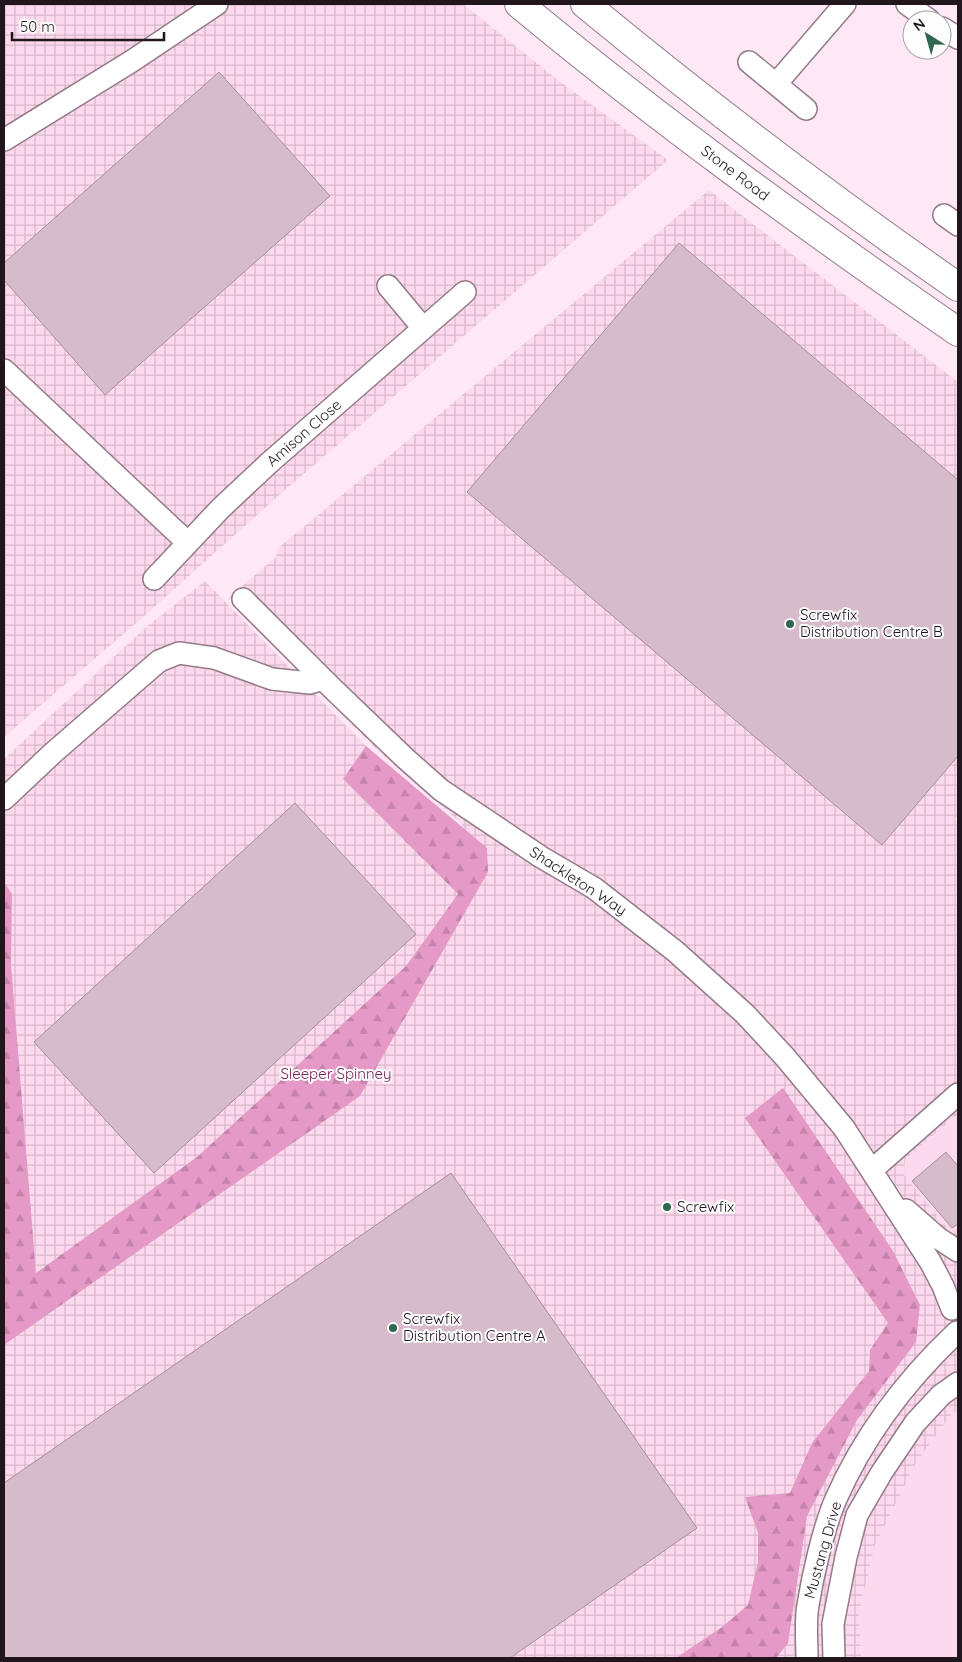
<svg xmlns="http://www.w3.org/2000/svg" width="962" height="1662" font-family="Quicksand,sans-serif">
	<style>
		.built { fill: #fcd9ed }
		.industrial { fill: url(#industrial-grid) }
		.forest { fill: url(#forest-firs) }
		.building { fill: #d6bbca; stroke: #a9909e }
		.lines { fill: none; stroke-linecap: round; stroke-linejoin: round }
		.minor-casing { stroke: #947b89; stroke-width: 24 }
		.trunk-casing { stroke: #947b89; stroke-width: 30 }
		.minor { stroke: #fff; stroke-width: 21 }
		.trunk { stroke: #fff; stroke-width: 28 }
		.poi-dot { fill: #2f674f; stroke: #fdfdfd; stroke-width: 2 }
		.labels { text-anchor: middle; stroke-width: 4; stroke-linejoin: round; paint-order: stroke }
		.street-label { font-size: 15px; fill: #20161c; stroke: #fdfdfd }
		.poi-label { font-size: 15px; fill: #20161c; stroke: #fdfdfd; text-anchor: start }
		.park-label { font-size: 15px; fill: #79215d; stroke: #fdfdfd }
	</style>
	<defs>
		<pattern id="industrial-grid" width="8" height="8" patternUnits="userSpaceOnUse" patternTransform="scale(1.25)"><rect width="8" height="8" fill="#fcd9ed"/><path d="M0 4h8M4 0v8" fill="none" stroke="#d8bacb"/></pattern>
		<pattern id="forest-firs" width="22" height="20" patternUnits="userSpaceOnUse" patternTransform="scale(1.25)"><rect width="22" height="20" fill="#e599c6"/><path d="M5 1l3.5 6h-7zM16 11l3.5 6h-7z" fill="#c483aa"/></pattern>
	</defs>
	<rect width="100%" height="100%" fill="#ffe8f5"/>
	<path class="built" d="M958,1114V1232L948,1229L904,1176L905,1161Z
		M958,1410V1658H861L859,1612L875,1545L917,1461L952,1414Z"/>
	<path class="industrial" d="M4,4H463L563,84L668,160L284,491L142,618L4,737Z
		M709,190L958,382V817L955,819L958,824V1114L905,1160L904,1175L948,1229L958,1232V1410L952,1414L917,1461L875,1545L859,1612L861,1658H4V1295L36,1273L11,964L12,895L4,882V759L145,628L205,581L366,746L343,779L458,894L406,966L197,1157L58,1258L198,1163L409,967L464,888L462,824L375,748L228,598L276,557L277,549Z"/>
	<path class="forest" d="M366,746L487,848L488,872L360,1096L4,1345V882L12,894L11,964L36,1273L197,1157L406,966L458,894L343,779Z
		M783,1088L893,1251L920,1305L916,1342L857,1420L807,1516L788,1643L776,1658H676L722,1627L748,1605L758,1562V1533L745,1497L790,1493L812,1443L869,1371L870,1350L888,1323L745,1118Z"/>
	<path class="building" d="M219,72L330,196L105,395L4,280V263Z
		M679,243L958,480V756L882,845L467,492Z
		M295,803L416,934L154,1173L34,1042Z
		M946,1152L958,1166V1224L952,1228L912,1181Z
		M451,1173L697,1528L510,1658H4V1483Z"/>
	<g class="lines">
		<defs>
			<path id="minor" d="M907,4L929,20
				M942,28L958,38
				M749,62L806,109
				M776,84L845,4
				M4,140L132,61L217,4
				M944,215L958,225
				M388,286L423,328
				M4,370L188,543
				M154,579L220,509L269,463L465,292
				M243,599L333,689L406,759L441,790L541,857L594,888L675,951L745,1014L785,1057L844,1128L931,1263L943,1286L952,1309
				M4,799L54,752L159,661L179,653L214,658L272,679L310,683L323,679
				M872,1170L958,1094
				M906,1210L938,1238L958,1251
				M807,1658C807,1641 805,1622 808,1605C813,1574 823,1530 835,1501C863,1437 906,1380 957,1332
				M834,1658L833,1624L846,1557L857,1515L882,1472L915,1423L941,1395L958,1383"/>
			<path id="trunk" d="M519,4C660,121 808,228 958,332
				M585,4C705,103 830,198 958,287"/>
		</defs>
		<use href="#minor" class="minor-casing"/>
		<use href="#trunk" class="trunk-casing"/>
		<use href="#minor" class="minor"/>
		<use href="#trunk" class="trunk"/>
	</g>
	<g class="poi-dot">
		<circle cx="790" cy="624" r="5"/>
		<circle cx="667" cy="1207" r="5"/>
		<circle cx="393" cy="1328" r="5"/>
	</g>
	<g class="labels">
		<g class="street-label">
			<text transform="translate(735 173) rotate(37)" y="5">Stone Road</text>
			<text transform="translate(304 433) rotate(-41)" y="5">Amison Close</text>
			<text transform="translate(578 881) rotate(33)" y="5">Shackleton Way</text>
			<text transform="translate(823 1550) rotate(-74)" y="5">Mustang Drive</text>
		</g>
		<g class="poi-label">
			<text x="800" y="620">Screwfix<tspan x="800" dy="17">Distribution Centre B</tspan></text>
			<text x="677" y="1212">Screwfix</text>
			<text x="403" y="1324">Screwfix<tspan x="403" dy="17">Distribution Centre A</tspan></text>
		</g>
		<g class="park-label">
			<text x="336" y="1079">Sleeper Spinney</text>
		</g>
	</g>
	<rect width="962" height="1662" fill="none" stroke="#20161c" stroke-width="10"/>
	<g transform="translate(927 35) rotate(323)"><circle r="24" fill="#fdfdfd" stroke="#a5a1a3"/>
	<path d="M0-4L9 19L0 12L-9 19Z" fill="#2f674f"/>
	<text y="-8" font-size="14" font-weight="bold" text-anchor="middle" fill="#20161c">N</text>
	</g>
	<path d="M12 32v8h152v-8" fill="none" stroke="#20161c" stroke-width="2.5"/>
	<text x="20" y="32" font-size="15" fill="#20161c" stroke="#fdfdfd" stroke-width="4" paint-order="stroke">50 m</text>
</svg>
